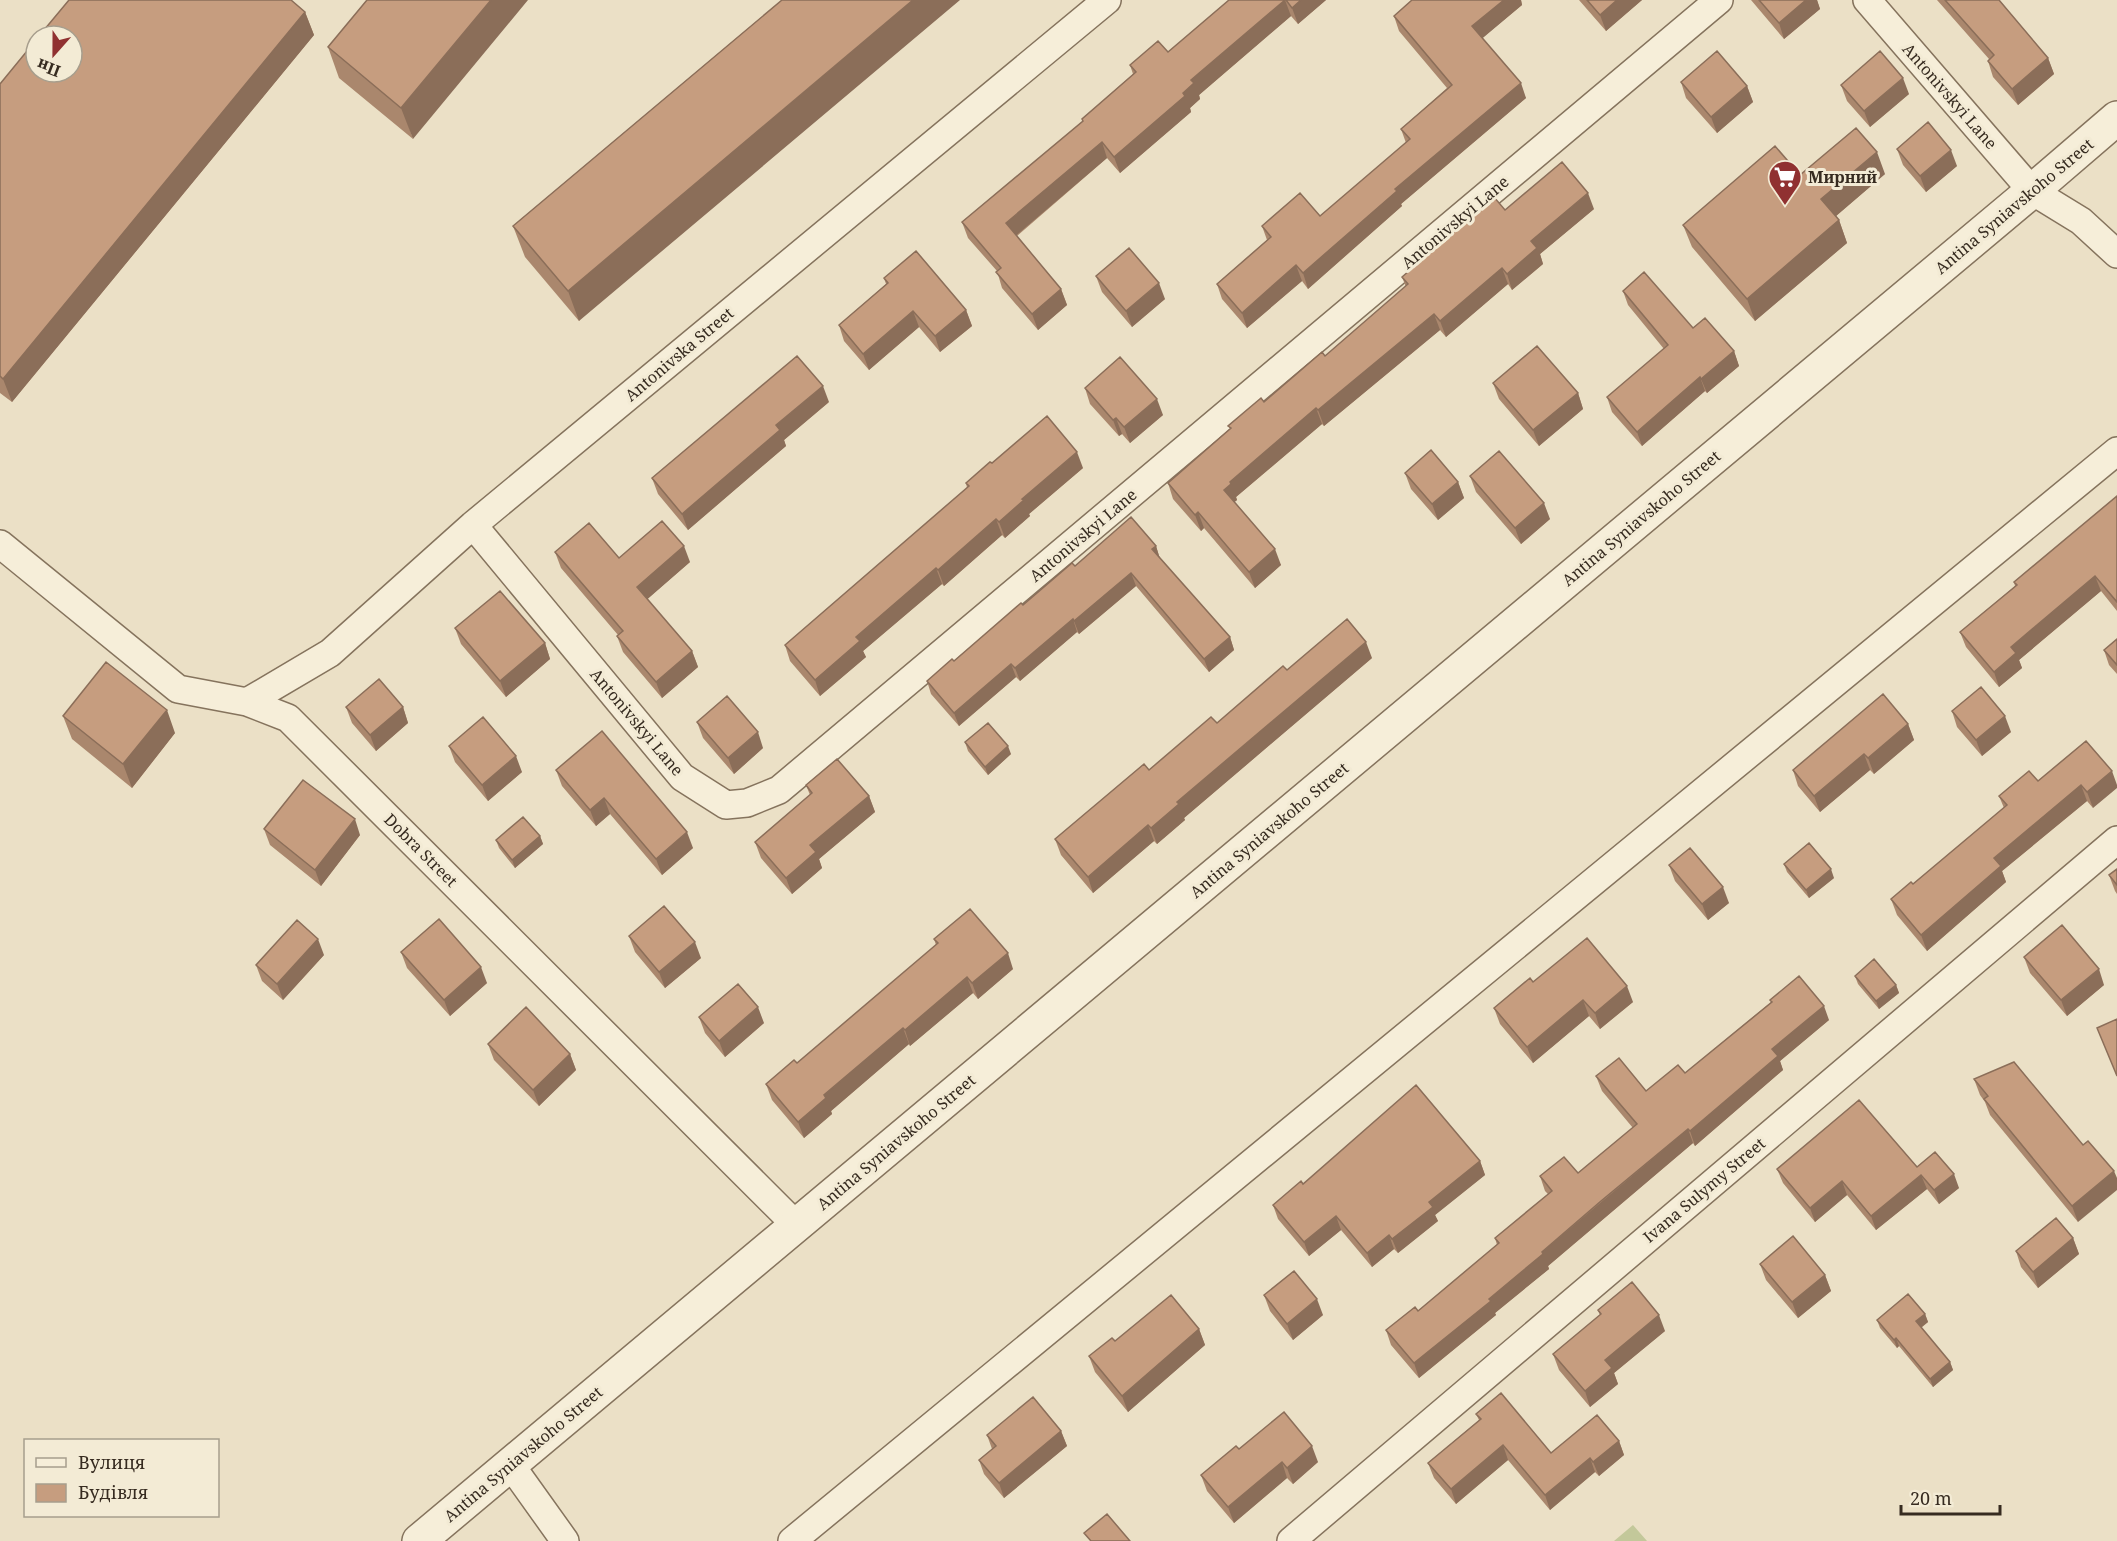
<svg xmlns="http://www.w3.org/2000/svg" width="2117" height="1541" font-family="'Noto Serif',serif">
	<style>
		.green { fill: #c3c89a }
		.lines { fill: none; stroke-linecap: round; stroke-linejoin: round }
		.minor-casing { stroke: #85735d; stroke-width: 30 }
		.tertiary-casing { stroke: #85735d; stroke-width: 36 }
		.minor { stroke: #f6eed9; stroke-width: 27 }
		.tertiary { stroke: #f6eed9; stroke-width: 33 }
		.wall { fill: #aa876d }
		.shaded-wall { fill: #8b6e59 }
		.building { fill: #c69d7f; stroke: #8b6e59; stroke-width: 1.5 }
		.labels { text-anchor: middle; stroke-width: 6; stroke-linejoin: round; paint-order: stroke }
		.street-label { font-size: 16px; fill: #362b20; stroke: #f3ebd5 }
		.poi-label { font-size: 16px; font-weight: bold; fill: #362b20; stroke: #f3ebd5; text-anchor: start }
	</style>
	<rect width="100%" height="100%" fill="#ebe0c6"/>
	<path class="green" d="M1633,1525L1647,1541H1614Z"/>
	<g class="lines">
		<defs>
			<path id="minor" d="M1867,0L2032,191L2081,221L2117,254
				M473,525L682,777L726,805L747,803L779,790L1719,0
				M0,544L178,689L247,702L288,718L797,1226
				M247,702L330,653L473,525L1107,0
				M510,1464L565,1541
				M792,1541L2117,451
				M1291,1541L2117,840"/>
			<path id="tertiary" d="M419,1541L2032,191L2117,118"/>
		</defs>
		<use href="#minor" class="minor-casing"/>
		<use href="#tertiary" class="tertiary-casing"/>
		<use href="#minor" class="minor"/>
		<use href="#tertiary" class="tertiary"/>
	</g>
	<path class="wall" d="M367,0L413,139L339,78L328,47Z
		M782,0L579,321L525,257L513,226Z
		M1229,0H1326L1298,24L1291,16L1199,95L1200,99L1190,108L1191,112L1120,173L1107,158L1017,236L1061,289L1067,305L1038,330L1002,288L997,271L968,238L962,222L1083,121L1082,119L1133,74L1130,65L1168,52Z
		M1412,0H1521L1522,5L1482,38L1526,98L1401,204L1402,206L1308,289L1302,281L1247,328L1222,299L1217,284L1267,240L1262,226L1320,216L1406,143L1401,129L1447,88L1399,31L1394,16Z
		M1579,0H1642L1606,31Z
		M1751,0H1817L1820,9L1784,39Z
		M1937,0H1999L2048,58L2054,74L2018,105L1993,77L1988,61L1989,59Z
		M305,12L314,35L12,402L0,393V84Z
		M1681,82L1747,86L1753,102L1717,133L1686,98Z
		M1841,85L1909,94L1870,127L1847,101Z
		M1897,149L1957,166L1926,192L1903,165Z
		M1885,174L1836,216L1839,220L1847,243L1755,321L1692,247L1683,225L1800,175Z
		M1594,209L1540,254L1543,264L1512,290L1508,284L1446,337L1440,330L1324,426L1322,424L1236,497L1237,500L1234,502L1281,565L1255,588L1204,528L1201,531L1173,499L1168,483L1230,429L1228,426L1264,402L1325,356L1406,287L1402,277L1505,210Z
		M1096,276L1165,299L1132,327L1102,292Z
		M884,278L966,310L972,326L940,352L919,327L869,370L844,341L839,325L886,284Z
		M1623,291L1693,328L1734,351L1739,366L1707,393L1705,391L1642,446L1612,412L1607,397L1664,349L1628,305Z
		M1493,383L1578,393L1583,409L1539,446L1499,399Z
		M1085,388L1163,415L1130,443L1122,434L1119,436L1090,404Z
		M829,402L784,440L786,446L688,530L658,494L652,478Z
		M992,463L1083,468L1029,514L1030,516L1005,538L1002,535L944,586L942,584L863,651L866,657L820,696L790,661L785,645L967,488L966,483Z
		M1405,473L1458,482L1464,498L1438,520L1411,489Z
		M1470,476L1550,519L1521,544L1476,492Z
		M2117,496V611L2101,591L2019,660L2022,668L1999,687L1966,647L1960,632L2015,586L2014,582Z
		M1156,546L1160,559L1230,637L1234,650L1209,672L1136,586L1079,634L1077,632L1020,681L1016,677L959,726L931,694L927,681L954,661L1023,605L1075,566Z
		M555,552L619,558L690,562L647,599L692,651L698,667L662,698L623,652L617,636L618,635L561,568Z
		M455,628L545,643L550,659L506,697L461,644Z
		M2117,639V674L2109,665L2104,650Z
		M1372,658L1184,818L1185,820L1157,844L1154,841L1093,893L1061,855L1055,839L1149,770L1217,723L1287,670Z
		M346,707H403L408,723L376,751L352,723Z
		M1952,711L2011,732L1982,756L1957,727Z
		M63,716L175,733L132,788L72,739Z
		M697,722L763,748L734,774L703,738Z
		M1908,724L1914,740L1874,774L1870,770L1820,812L1798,786L1793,770Z
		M2086,741L2093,808L2087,801L2002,871L2006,882L1927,951L1897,915L1891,899L1913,884L2004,808L1999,796L2038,781Z
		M965,742L1011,754L988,775L968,751Z
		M449,746L522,772L488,801L455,762Z
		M556,770L693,848L662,875L610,814L596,826L562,786Z
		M806,785L869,796L875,812L819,859L822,868L792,894L761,858L755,842L810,795Z
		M264,829L360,835L321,886L270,845Z
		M540,836L543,844L515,868L499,848L496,840Z
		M1784,864L1834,878L1809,898L1787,872Z
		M1669,865L1729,903L1708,920L1675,881Z
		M2117,869V894L2115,891L2109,875Z
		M629,936L701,958L665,988L635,952Z
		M934,939L1013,969L978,999L973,993L910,1046L909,1044L831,1111L832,1114L804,1138L772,1100L766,1084L797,1063L936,945Z
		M401,952L487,983L450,1016L407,968Z
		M324,955L283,1000L262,981L256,965Z
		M2024,957L2104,985L2067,1016L2030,973Z
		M1855,976L1896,985L1899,993L1879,1009L1858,984Z
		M1533,982L1633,1002L1600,1029L1589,1016L1533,1063L1500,1024L1494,1008Z
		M1770,1000L1829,1020L1780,1061L1783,1070L1695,1146L1693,1143L1607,1216L1548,1266L1549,1269L1495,1313L1496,1315L1419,1378L1391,1345L1386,1330L1418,1311L1497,1245L1495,1238L1548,1194L1545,1191L1540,1176L1578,1173L1633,1128L1602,1091L1596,1076L1646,1091L1685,1073L1771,1002Z
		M699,1017L764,1023L725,1057L705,1033Z
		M488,1044L570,1054L576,1070L539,1106L494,1060Z
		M1974,1079L2083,1145L2078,1222L1990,1115L1985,1102L1980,1095Z
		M1480,1161L1485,1175L1435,1215L1438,1221L1398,1253L1394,1249L1372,1267L1341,1230L1309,1256L1278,1219L1273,1205L1303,1184Z
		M1917,1167L1959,1188L1939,1204L1927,1189L1876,1230L1847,1195L1815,1222L1783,1183L1777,1169Z
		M2073,1238L2079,1254L2038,1288L2021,1267L2016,1251Z
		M1760,1264L1825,1275L1831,1291L1798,1318L1766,1280Z
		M1264,1295L1323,1315L1293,1340L1270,1311Z
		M1598,1310L1665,1331L1614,1373L1618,1384L1590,1407L1559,1370L1553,1354L1600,1315Z
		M1925,1314L1928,1322L1921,1328L1950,1362L1953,1370L1933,1387L1899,1346L1897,1348L1880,1328L1877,1320Z
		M1199,1329L1205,1345L1128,1412L1095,1372L1089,1356L1115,1341Z
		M1476,1414L1551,1453L1619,1441L1624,1455L1599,1476L1595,1472L1550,1510L1508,1460L1456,1504L1434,1478L1428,1463L1479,1420Z
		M1061,1431L1067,1446L1004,1498L984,1474L979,1460L992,1449L987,1435Z
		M1239,1449L1318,1462L1293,1484L1287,1478L1234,1523L1207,1491L1201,1475Z"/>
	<path class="shaded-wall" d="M491,0H528L413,139L401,108Z
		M913,0H960L579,321L568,291Z
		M1285,0L1291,16L1199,95L1200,99L1190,108L1191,112L1120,173L1114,157L1191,80Z
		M1301,0H1326L1298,24L1292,8Z
		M1504,0H1521L1522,5L1478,42L1472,26Z
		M1617,0H1642L1606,31L1600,15Z
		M1806,0H1817L1820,9L1784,39L1779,23Z
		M305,12L314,35L12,402L3,379Z
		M2048,58L2054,74L2018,105L2012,89Z
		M1903,78L1909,94L1870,127L1864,111Z
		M1521,83L1526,98L1401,204L1402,206L1308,289L1303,273L1395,189Z
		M1747,86L1753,102L1717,133L1711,117Z
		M1102,142L1107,158L1012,239L1006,223Z
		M1951,150L1957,166L1926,192L1920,176Z
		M1877,152L1885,174L1829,222L1821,199Z
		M1588,193L1594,209L1540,254L1543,264L1512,290L1507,274L1531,241Z
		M1839,220L1847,243L1755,321L1747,299Z
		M1296,265L1302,281L1247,328L1242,313Z
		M1502,268L1508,284L1446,337L1440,321Z
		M1159,283L1165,299L1132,327L1126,311Z
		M1061,289L1067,305L1038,330L1032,314Z
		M966,310L972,326L940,352L935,336Z
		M913,311L919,327L869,370L863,354Z
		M1434,314L1440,330L1324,426L1318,410Z
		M1734,351L1739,366L1707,393L1701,379Z
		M1700,377L1705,391L1642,446L1637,432Z
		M823,386L829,402L784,440L786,446L688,530L682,514L776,425Z
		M1578,393L1583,409L1539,446L1533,430Z
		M1157,399L1163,415L1130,443L1124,427Z
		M1316,408L1322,424L1236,497L1237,500L1230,506L1224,490L1230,482Z
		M1116,418L1122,434L1119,436L1113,420Z
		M1077,452L1083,468L1029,514L1030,516L1005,538L999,522L1022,499Z
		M1458,482L1464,498L1438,520L1432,504Z
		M1544,503L1550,519L1521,544L1515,528Z
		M1198,512L1204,528L1201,531L1195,515Z
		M996,519L1002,535L944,586L938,570Z
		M684,546L690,562L643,603L637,587Z
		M1156,546L1160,559L1152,549Z
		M1275,549L1281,565L1255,588L1249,572Z
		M936,568L942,584L863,651L866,657L820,696L815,680L856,637Z
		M1131,573L1136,586L1079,634L1074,621Z
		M2095,576L2101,591L2019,660L2022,668L1999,687L1994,672L2011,647Z
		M1073,619L1077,632L1020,681L1015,668Z
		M1230,637L1234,650L1209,672L1204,659Z
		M1366,642L1372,658L1184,818L1185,820L1157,844L1151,828L1177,802Z
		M545,643L550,659L506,697L500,681Z
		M692,651L698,667L662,698L656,682Z
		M1011,664L1016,677L959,726L954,713Z
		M403,707L408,723L376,751L370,735Z
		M167,710L175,733L132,788L123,764Z
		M2005,716L2011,732L1982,756L1976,740Z
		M1908,724L1914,740L1874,774L1868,758Z
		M758,732L763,748L734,774L728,758Z
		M1008,746L1011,754L988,775L985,767Z
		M1864,754L1870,770L1820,812L1814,796Z
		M516,756L522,772L488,801L482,785Z
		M2112,771L2117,785V788L2093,808L2087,792Z
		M2081,785L2087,801L2002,871L2006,882L1927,951L1921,935L1994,858Z
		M869,796L875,812L819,859L822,868L792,894L786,878L810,845Z
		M604,798L610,814L596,826L590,810Z
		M355,819L360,835L321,886L315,870Z
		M1148,825L1154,841L1093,893L1088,877Z
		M687,832L693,848L662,875L656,859Z
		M540,836L543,844L515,868L512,860Z
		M1831,869L1834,878L1809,898L1806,890Z
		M1723,887L1729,903L1708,920L1702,904Z
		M318,939L324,955L283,1000L277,984Z
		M695,942L701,958L665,988L659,972Z
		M1008,953L1013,969L978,999L972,983Z
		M481,967L487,983L450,1016L444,1000Z
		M2099,969L2104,985L2067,1016L2061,1000Z
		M967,977L973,993L910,1046L905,1030Z
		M1896,985L1899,993L1879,1009L1876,1001Z
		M1627,986L1633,1002L1600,1029L1595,1013Z
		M1583,1000L1589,1016L1533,1063L1527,1047Z
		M1824,1006L1829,1020L1780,1061L1783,1070L1695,1146L1690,1131L1772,1049Z
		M758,1007L764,1023L725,1057L719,1041Z
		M903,1028L909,1044L831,1111L832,1114L804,1138L798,1122L824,1095Z
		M570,1054L576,1070L539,1106L533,1090Z
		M1688,1129L1693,1143L1548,1266L1549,1269L1495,1313L1496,1315L1419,1378L1414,1363L1542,1252Z
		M1480,1161L1485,1175L1435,1215L1438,1221L1398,1253L1392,1239L1429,1202Z
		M2114,1171L2117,1178V1190L2078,1222L2072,1206Z
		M1954,1174L1959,1188L1939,1204L1934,1190Z
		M1921,1175L1927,1189L1876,1230L1871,1216Z
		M1842,1181L1847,1195L1815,1222L1810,1208Z
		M1336,1216L1341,1230L1309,1256L1304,1242Z
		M1389,1235L1394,1249L1372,1267L1367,1253Z
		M2073,1238L2079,1254L2038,1288L2033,1272Z
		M1825,1275L1831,1291L1798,1318L1792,1302Z
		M1317,1299L1323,1315L1293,1340L1287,1324Z
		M1925,1314L1928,1322L1919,1329L1916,1321Z
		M1659,1315L1665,1331L1614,1373L1618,1384L1590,1407L1585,1391L1605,1360Z
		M1199,1329L1205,1345L1128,1412L1122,1396Z
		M1896,1338L1899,1346L1897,1348L1894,1340Z
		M1950,1362L1953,1370L1933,1387L1930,1379Z
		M1061,1431L1067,1446L1004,1498L999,1483Z
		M1619,1441L1624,1455L1599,1476L1593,1462Z
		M1503,1445L1508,1460L1456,1504L1451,1489Z
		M1312,1446L1318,1462L1293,1484L1287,1468Z
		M1590,1458L1595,1472L1550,1510L1545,1495Z
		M1282,1462L1287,1478L1234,1523L1228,1507Z"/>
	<path class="building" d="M69,0H291L305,12L3,379L0,376V84L36,40V72H72V36H39Z
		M367,0H491L401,108L328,47Z
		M782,0H913L568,291L513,226Z
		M1229,0H1285L1191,80L1194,83L1183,93L1185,96L1114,157L1102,142L1006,223L1061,289L1032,314L996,272L1001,268L962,222L1083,121L1082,119L1136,72L1130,65L1158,41L1168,52Z
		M1286,0H1301L1292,8Z
		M1412,0H1504L1472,26L1521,83L1395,189L1397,191L1303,273L1296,265L1242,313L1217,284L1271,237L1262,226L1300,193L1320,216L1410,139L1401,129L1452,85L1394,16Z
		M1587,0H1617L1600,15Z
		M1759,0H1806L1779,23Z
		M1945,0H1999L2048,58L2012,89L1988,61L1994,55Z
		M1717,51L1747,86L1711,117L1681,82Z
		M1880,51L1903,78L1864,111L1841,85Z
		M1928,122L1951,150L1920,176L1897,149Z
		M1856,128L1877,152L1821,199L1839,220L1747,299L1683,225L1775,146L1800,175Z
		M1562,162L1588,193L1531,241L1537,248L1507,274L1502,268L1440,321L1434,314L1318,410L1316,408L1230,482L1231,484L1224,490L1275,549L1249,572L1198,512L1195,515L1168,483L1231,428L1228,426L1261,398L1264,402L1322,352L1325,356L1408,284L1402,277L1494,197L1505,210Z
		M1129,248L1159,283L1126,311L1096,276Z
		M916,251L966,310L935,336L913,311L863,354L839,325L888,283L884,278Z
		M1644,272L1693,328L1705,318L1734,351L1701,379L1700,377L1637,432L1607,397L1668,345L1623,291Z
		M1537,346L1578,393L1533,430L1493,383Z
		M797,356L823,386L776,425L780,430L682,514L652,478Z
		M1120,357L1157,399L1124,427L1116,418L1113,420L1085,388Z
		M1047,416L1077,452L1022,499L1024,500L999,522L996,519L938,570L936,568L856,637L860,641L815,680L785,645L969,486L966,483L990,462L992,463Z
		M1431,450L1458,482L1432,504L1405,473Z
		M1499,451L1544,503L1515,528L1470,476Z
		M2117,496V602L2095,576L2011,647L2016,653L1994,672L1960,632L2017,585L2014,582Z
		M1131,517L1156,546L1152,549L1230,637L1204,659L1131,573L1074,621L1073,619L1015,668L1011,664L954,713L927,681L952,659L954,661L1021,603L1023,605L1072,563L1075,566Z
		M662,521L684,546L637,587L692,651L656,682L617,636L623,631L555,552L589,523L619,558Z
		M500,591L545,643L500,681L455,628Z
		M1347,619L1366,642L1177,802L1179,804L1151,828L1148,825L1088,877L1055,839L1144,764L1149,770L1211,717L1217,723L1283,666L1287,670Z
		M2117,639V665L2104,650Z
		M106,662L167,710L123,764L63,716Z
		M379,679L403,707L370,735L346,707Z
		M1981,687L2005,716L1976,740L1952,711Z
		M1883,694L1908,724L1868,758L1864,754L1814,796L1793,770Z
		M727,696L758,732L728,758L697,722Z
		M483,717L516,756L482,785L449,746Z
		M988,723L1008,746L985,767L965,742Z
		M602,731L687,832L656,859L604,798L590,810L556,770Z
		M2086,741L2112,771L2087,792L2081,785L1994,858L2001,866L1921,935L1891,899L1911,882L1913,884L2007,805L1999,796L2029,771L2038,781Z
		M837,759L869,796L810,845L816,852L786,878L755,842L812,793L806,785Z
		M303,780L355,819L315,870L264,829Z
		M523,817L540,836L512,860L496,840Z
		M1809,843L1831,869L1806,890L1784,864Z
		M1690,848L1723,887L1702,904L1669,865Z
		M2117,869V885L2109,875Z
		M664,906L695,942L659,972L629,936Z
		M970,909L1008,953L972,983L967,977L905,1030L903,1028L824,1095L826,1098L798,1122L766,1084L794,1060L797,1063L938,943L934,939Z
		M439,919L481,967L444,1000L401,952Z
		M297,920L318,939L277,984L256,965Z
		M2062,925L2099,969L2061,1000L2024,957Z
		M1587,938L1627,986L1595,1013L1583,1000L1527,1047L1494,1008L1530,978L1533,982Z
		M1874,959L1896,985L1876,1001L1855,976Z
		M1799,976L1824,1006L1772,1049L1778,1056L1690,1131L1688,1129L1601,1201L1542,1252L1543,1254L1489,1299L1491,1301L1414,1363L1386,1330L1415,1307L1418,1311L1499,1243L1495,1238L1552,1191L1540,1176L1564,1157L1578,1173L1637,1124L1596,1076L1619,1058L1646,1091L1678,1065L1685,1073L1772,1002L1770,1000Z
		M738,984L758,1007L719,1041L699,1017Z
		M526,1007L570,1054L533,1090L488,1044Z
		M2117,1019V1076L2097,1028Z
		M2014,1062L2083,1145L2088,1141L2114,1171L2072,1206L1984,1099L1988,1096L1974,1079Z
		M1416,1085L1480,1161L1429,1202L1433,1207L1392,1239L1389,1235L1367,1253L1336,1216L1304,1242L1273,1205L1301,1181L1303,1184Z
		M1859,1100L1917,1167L1935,1152L1954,1174L1934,1190L1921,1175L1871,1216L1842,1181L1810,1208L1777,1169Z
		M2056,1218L2073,1238L2033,1272L2016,1251Z
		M1793,1236L1825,1275L1792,1302L1760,1264Z
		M1294,1271L1317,1299L1287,1324L1264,1295Z
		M1632,1282L1659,1315L1605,1360L1612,1368L1585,1391L1553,1354L1601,1314L1598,1310Z
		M1908,1294L1925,1314L1916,1321L1950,1362L1930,1379L1896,1338L1894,1340L1877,1320Z
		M1171,1295L1199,1329L1122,1396L1089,1356L1112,1338L1115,1341Z
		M1501,1393L1551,1453L1597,1415L1619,1441L1593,1462L1590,1458L1545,1495L1503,1445L1451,1489L1428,1463L1481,1419L1476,1414Z
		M1033,1397L1061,1431L999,1483L979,1460L996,1446L987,1435Z
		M1284,1412L1312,1446L1287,1468L1282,1462L1228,1507L1201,1475L1236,1446L1239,1449Z
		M1107,1514L1130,1541H1091L1084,1533Z"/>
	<defs>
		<symbol id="supermarket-pin" viewBox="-11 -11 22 30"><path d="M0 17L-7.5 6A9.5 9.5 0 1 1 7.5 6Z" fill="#903131" stroke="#f3ebd5"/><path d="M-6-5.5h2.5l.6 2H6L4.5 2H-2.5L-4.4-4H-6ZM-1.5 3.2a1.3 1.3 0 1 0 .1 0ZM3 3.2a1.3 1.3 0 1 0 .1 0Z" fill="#fff"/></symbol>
	</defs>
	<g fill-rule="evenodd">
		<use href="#supermarket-pin" x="1766" y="158" width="38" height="52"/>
	</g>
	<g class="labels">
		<g class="street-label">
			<text transform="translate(1950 96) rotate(49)" y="6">Antonivskyi Lane</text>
			<text transform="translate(2014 206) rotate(-40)" y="6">Antina Syniavskoho Street</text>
			<text transform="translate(1455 222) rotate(-40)" y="6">Antonivskyi Lane</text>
			<text transform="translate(679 354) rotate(-40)" y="6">Antonivska Street</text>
			<text transform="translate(1641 518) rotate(-40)" y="6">Antina Syniavskoho Street</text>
			<text transform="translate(1083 535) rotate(-40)" y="6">Antonivskyi Lane</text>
			<text transform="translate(637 722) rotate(50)" y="6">Antonivskyi Lane</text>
			<text transform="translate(1269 830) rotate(-40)" y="6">Antina Syniavskoho Street</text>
			<text transform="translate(421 850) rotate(45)" y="6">Dobra Street</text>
			<text transform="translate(896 1142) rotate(-40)" y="6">Antina Syniavskoho Street</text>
			<text transform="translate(1704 1190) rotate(-40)" y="6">Ivana Sulymy Street</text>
			<text transform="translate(523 1454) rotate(-40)" y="6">Antina Syniavskoho Street</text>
		</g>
		<g class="poi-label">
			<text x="1808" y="183">Мирний</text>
		</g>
	</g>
	<rect x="24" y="1439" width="195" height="78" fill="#f3ebd5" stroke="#a79e8d" stroke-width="1.5"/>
	<rect x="36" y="1458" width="30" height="9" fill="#f6eed9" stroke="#a79e8d" stroke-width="1.5"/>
	<text x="78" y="1469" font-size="18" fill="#362b20">Вулиця</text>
	<rect x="36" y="1484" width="30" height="18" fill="#c69d7f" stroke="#a79e8d" stroke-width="1.5"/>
	<text x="78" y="1499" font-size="18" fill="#362b20">Будівля</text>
	<g transform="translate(54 54) rotate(201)"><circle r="28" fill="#f3ebd5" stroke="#a79e8d" stroke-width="1.5"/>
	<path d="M0-4.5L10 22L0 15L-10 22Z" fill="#903131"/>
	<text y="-9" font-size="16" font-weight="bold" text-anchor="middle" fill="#362b20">Пн</text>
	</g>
	<path d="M1901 1505v9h99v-9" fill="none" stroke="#362b20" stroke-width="3"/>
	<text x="1910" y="1505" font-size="18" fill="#362b20" stroke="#f3ebd5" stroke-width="4.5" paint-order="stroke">20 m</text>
</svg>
